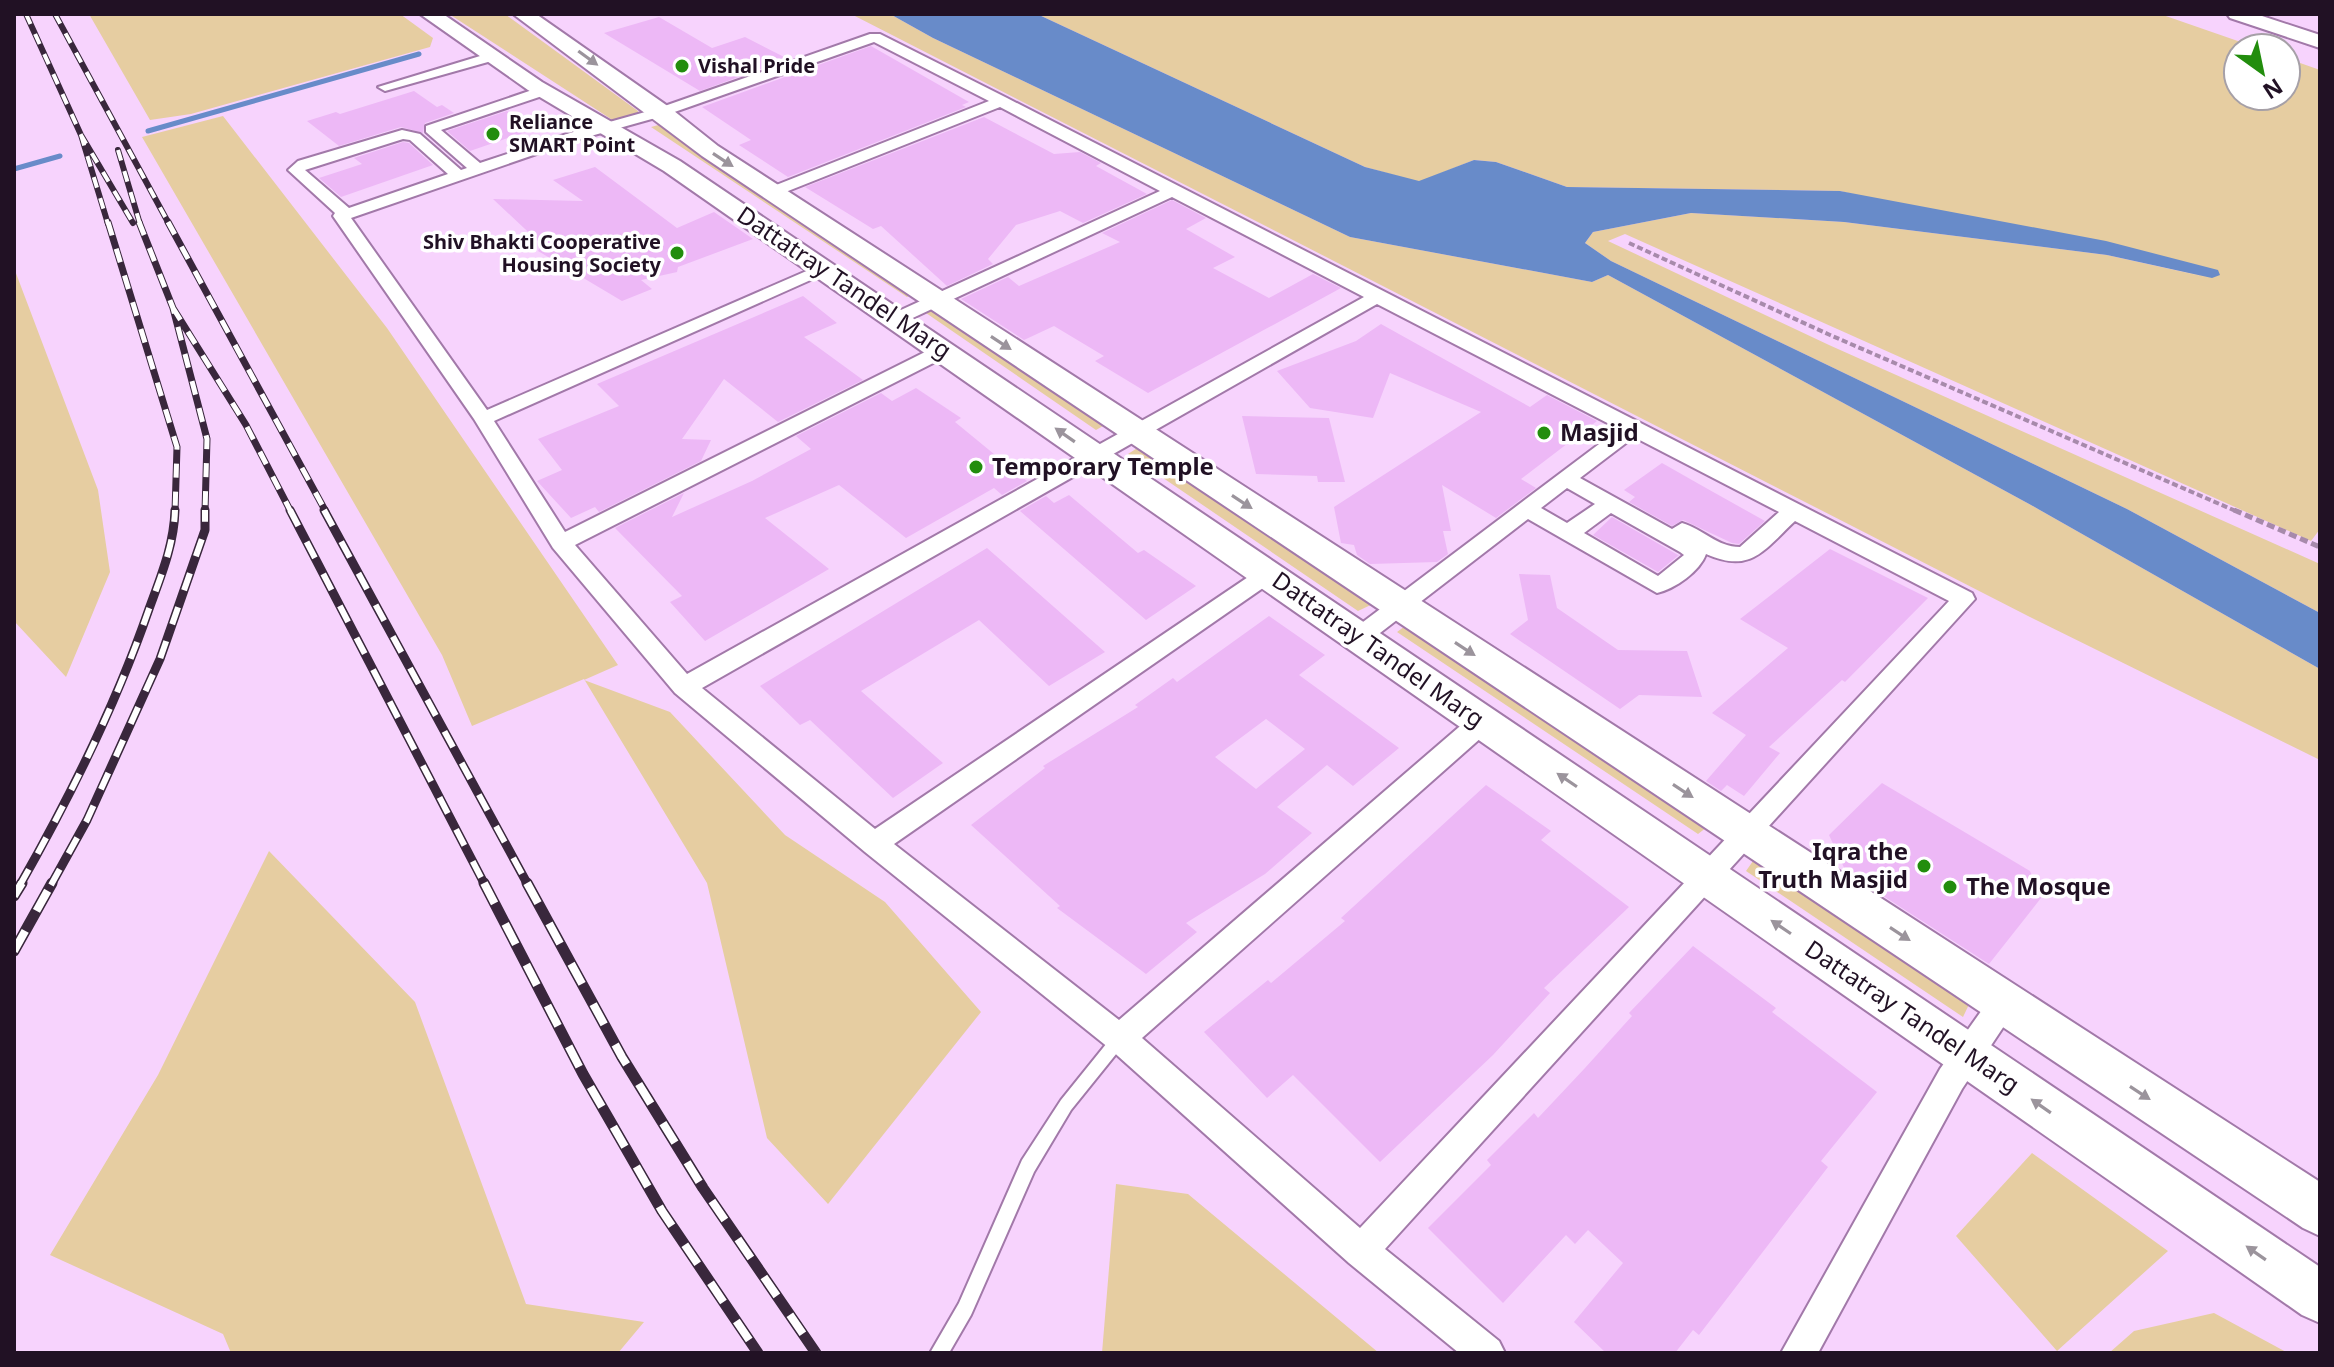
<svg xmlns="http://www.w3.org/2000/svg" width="2334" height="1367" font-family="'Noto Sans',sans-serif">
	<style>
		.green { fill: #e6cda1 }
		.water { fill: #688bc9 }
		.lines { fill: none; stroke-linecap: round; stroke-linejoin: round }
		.stream { stroke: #688bc9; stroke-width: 5 }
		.building { fill: #edb8f6; fill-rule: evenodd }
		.lane-casing { stroke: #a279a9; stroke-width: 4 }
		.street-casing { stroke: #a279a9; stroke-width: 4 }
		.secondary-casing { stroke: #a279a9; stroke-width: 4 }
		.path-far1 { stroke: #a78aab; stroke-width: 4; stroke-dasharray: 6 3; stroke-linecap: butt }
		.path { stroke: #a78aab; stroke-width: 5; stroke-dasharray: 8 4; stroke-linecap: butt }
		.lane { fill: #fff; fill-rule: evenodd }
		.street { fill: #fff; fill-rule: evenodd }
		.secondary { fill: #fff; fill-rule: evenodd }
		.rail-far3-casing { stroke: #39273c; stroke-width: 6 }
		.rail-far2-casing { stroke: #39273c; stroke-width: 7 }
		.rail-far1-casing { stroke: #39273c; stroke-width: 9 }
		.rail-casing { stroke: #39273c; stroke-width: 11 }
		.rail-far3 { stroke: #fff; stroke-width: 4; stroke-dasharray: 11; stroke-linecap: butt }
		.rail-far2 { stroke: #fff; stroke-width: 5; stroke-dasharray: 14; stroke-linecap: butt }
		.rail-far1 { stroke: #fff; stroke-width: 6; stroke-dasharray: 18; stroke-linecap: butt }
		.rail { stroke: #fff; stroke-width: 8; stroke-dasharray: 23; stroke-linecap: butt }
		.oneway { fill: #9b949c }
		.poi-dot { fill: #228d0d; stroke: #fff; stroke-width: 3 }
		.labels { text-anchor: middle; stroke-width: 7; stroke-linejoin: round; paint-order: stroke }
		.far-poi-label { font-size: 20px; font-weight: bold; fill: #211124; stroke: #fff; text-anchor: start }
		.street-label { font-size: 24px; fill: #211124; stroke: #fff }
		.poi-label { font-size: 24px; font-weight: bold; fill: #211124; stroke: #fff; text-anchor: start }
	</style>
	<rect width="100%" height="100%" fill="#f7d3fd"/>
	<path class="green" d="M89,14H400L433,38L430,47L191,114L150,120Z
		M449,14H505L638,111V116L623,121L611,119Z
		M851,14H890L933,38L1350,237L1592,282L1608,275L2031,505L2320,669V760L2028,616Z
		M1037,14H2160L2258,48H2238V96H2286V58L2320,70V529L2311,541L1625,234L1608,241L1829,345L2320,564V613L2127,509L1611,261L1585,243L1593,232L1691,213L1844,222L2107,255L2211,278L1840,191L1567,187L1496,162L1474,160L1419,182L1365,167Z
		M223,116L387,328L618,665L584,680L670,712L785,835L885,902L981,1012L828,1204L767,1138L707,883L584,679L472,726L442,655L142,137Z
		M662,124L914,293L907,297L651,127Z
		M14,268L98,490L110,572L66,677L14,621Z
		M937,309L1110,422L1096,430L926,313Z
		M1142,445L1377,602L1358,611L1128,454Z
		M1409,623L1711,824L1698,834L1397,632Z
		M269,851L415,1002L526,1304L644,1322L618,1353H231L223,1334L50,1255L158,1075Z
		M1758,854L1973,996L1963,1017L1746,871Z
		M2032,1153L2168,1251L2057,1351L1956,1236Z
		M1116,1184L1188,1194L1379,1353H1102Z
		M2214,1313L2288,1353H2109L2134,1331Z"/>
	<path class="water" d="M890,14H1037L1365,167L1419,181L1474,160L1496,162L1567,187L1840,191L2106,241L2218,270L2220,275L2212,278L2107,255L1844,222L1691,213L1593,232L1585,243L1611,261L2127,509L2320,613V669L2031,505L1608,275L1592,282L1350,237L933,38Z"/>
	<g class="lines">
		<path class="stream" d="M148,131L419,54
			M14,169L60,156"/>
	</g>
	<path class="building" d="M659,17L712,48L745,37L788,59L700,91L604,33Z
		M871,46L969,102L962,105L966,107L788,177L739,145L751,140L702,107Z
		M414,91L437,107L442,105L454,113L425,123L423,133L401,127L339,146L307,121L336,112L340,114Z
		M507,111L531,130L470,151L447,131Z
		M984,117L1054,154L1080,152L1101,163L1096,166L1147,194L1083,223L1060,211L1016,225L988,259L993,264L947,286L881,226L873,229L805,187Z
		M403,142L409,143L433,165L341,197L319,178L362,164L354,158Z
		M595,167L677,228L714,212L753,239L678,267L677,272L641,280L652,289L622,301L538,251L541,244L493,199L583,201L553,180Z
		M1172,200L1206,218L1186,229L1235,257L1213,268L1269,298L1313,274L1341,288L1148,393L1095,361L1104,356L1054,326L1024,340L961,299L1008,277L1019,286L1120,242L1102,233Z
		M803,296L837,323L804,337L863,380L778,422L724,379L682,439L711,440L701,461L599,512L595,507L571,518L537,481L562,470L538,439L619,406L597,384Z
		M1381,324L1530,407L1547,395L1597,421L1521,479L1536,488L1496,518L1442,485L1451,531H1443L1448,554L1437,562L1370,564L1357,555L1354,545L1341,543L1334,507L1481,412L1390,373L1373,418L1310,408L1277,371L1356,341Z
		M916,388L961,418L955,422L1027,481L1002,495L994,488L906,538L839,485L765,518L829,569L705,641L670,602L682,596L615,528L684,493L672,517L752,481L811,449L796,436L881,393L892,401Z
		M1242,416L1329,418L1345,482H1318L1317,476L1256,474Z
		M1662,463L1706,488L1765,521L1739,544L1732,543L1683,520L1672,526L1629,502L1635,497L1624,490Z
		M1069,495L1138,553L1144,550L1196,586L1146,620L1020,511L1046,496L1054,503Z
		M1612,517L1678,555H1679L1658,572L1593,535Z
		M987,548L1105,652L1049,686L979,620L861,691L943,763L893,798L810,720L800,725L760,686Z
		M1830,549L1928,598L1845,682L1842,680L1769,747L1780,753L1744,796L1727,785L1721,791L1706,781L1746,735L1712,713L1788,648L1740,619Z
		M1519,574L1550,575L1557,608L1618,650L1687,651L1702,697L1639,695L1620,709L1510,634L1528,620Z
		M1269,616L1325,655L1299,675L1399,748L1353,786L1327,765L1277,807L1312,833L1265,874L1186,923L1197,932L1146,974L1057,908L1060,906L971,825L1045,768L1043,766L1138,707L1135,705L1173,678L1177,682ZM1266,719L1305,749L1256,789L1215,757Z
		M1882,783L2030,871L2041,898L1989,964L1846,872L1829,835Z
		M1486,785L1551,831L1541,840L1629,907L1544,988L1550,993L1493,1055L1380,1162L1293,1075L1267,1098L1204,1032L1268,980L1271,983L1345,921L1341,918Z
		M1693,946L1776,1008L1772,1012L1877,1092L1821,1161L1828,1167L1699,1335L1693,1330L1675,1353H1606L1574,1322L1623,1263L1588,1230L1575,1244L1566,1235L1503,1303L1428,1228L1491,1165L1487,1160L1534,1113L1538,1118L1585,1068L1632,1016L1629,1013Z"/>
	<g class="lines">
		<defs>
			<path id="lane" d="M1120,1031L1125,1033L1127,1038L1125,1043L1071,1110L1034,1172L971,1315L949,1353H930L959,1303L1022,1160L1061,1100L1115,1033Z"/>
			<path id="street" d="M870,34H880L1007,98L1972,593L1975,599L1385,1249L1499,1341L1505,1353H1459L1349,1263L1109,1048L865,852L675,693L553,548L474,419L333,216L335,213L288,170L298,161L402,130L420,134L461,170L467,168L426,132V126L538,88H548V94L441,130L480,163L570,133L656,109ZM874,42L989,101L766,189V195H778L1000,107L1160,191L890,315L887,319L890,323H902L1172,197L1364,297L687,674L575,545L949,355L951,351L949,347H935L565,532L494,421L833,270L824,265L818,266L487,410L351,218L580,139L666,115ZM403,139L410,140L448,174L349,208L305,170ZM1377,304L1619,429L1351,631L1347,637L1351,643L1359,645L1367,643L1528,519L1657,593C1675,589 1700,571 1706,554C1751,574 1764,550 1795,521L1949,601L1360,1228L1142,1038L1491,729L1494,722L1491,715L1482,713L1473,715L1119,1020L894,844L1276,579L1279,574L1276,569H1260L875,829L702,688ZM1634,437L1779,512L1740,547C1717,547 1703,529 1682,523L1672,529L1580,478ZM1567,488L1595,504L1567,523L1541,508ZM1611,513L1680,552L1684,555L1658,576L1584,533Z
				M490,53L495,54V60L385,91L378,87Z
				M2004,989L2014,993L2019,1002L2014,1011L1962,1089L1818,1353H1781L1940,1069L1994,993Z"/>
			<path id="secondary" d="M420,14H443L542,82L680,161L2320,1267V1323L2302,1315L664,171L528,90Z
				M513,14H536L669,107L718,146L2320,1182V1236L2303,1228L702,156Z
				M2227,14H2256L2320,35V48L2230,18Z"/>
		</defs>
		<use href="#lane" class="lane-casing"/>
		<use href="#street" class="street-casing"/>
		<use href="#secondary" class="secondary-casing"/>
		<path class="path-far1" d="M1629,243L1830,335L2238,512"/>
		<path class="path" d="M2234,510L2320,547"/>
		<use href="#lane" class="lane"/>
		<use href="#street" class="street"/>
		<use href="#secondary" class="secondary"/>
		<defs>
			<path id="rail-far3" d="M26,14L81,135L133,223
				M55,14L169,224
				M81,135L108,224
				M118,150L140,224"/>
			<path id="rail-far2" d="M108,222L177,447L175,512
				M139,222L173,308L207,439L205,512
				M168,222L326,512
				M173,308L246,425L291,512"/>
			<path id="rail-far1" d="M290,510L485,885
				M324,510L528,885
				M20,885C70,797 116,705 149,609C161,576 174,545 175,510
				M51,885L87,820L160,659L205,530V510"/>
			<path id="rail" d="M484,883L583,1074L662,1211L758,1353
				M527,883L622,1057L703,1188L816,1353
				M14,896L22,883
				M14,951L52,883"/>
		</defs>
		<use href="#rail-far3" class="rail-far3-casing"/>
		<use href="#rail-far2" class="rail-far2-casing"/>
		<use href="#rail-far1" class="rail-far1-casing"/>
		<use href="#rail" class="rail-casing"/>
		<use href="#rail-far3" class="rail-far3"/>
		<use href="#rail-far2" class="rail-far2"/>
		<use href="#rail-far1" class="rail-far1"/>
		<use href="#rail" class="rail"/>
	</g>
	<defs><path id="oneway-solid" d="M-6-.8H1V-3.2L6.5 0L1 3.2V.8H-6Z" transform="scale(2)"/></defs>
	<g class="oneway">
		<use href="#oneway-solid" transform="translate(588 58) rotate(36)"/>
		<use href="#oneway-solid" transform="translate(723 160) rotate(33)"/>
		<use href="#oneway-solid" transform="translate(1001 343) rotate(33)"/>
		<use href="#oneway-solid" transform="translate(1065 435) rotate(-145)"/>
		<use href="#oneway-solid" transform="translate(1242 502) rotate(33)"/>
		<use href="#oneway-solid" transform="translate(1465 649) rotate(33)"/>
		<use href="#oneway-solid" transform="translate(1567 780) rotate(-146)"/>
		<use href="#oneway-solid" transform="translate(1683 791) rotate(33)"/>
		<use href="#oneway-solid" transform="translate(1781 927) rotate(-146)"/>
		<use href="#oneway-solid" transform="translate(1900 934) rotate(33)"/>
		<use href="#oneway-solid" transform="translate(2140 1093) rotate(33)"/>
		<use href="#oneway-solid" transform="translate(2041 1106) rotate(-145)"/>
		<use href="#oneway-solid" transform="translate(2256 1253) rotate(-145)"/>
	</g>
	<g class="poi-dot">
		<circle cx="682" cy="66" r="8"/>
		<circle cx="493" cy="134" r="8"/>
		<circle cx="677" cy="253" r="8"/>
		<circle cx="1544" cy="433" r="8"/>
		<circle cx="976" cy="467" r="8"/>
		<circle cx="1924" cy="866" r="8"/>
		<circle cx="1950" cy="887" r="8"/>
	</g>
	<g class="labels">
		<g class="far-poi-label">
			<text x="698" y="73">Vishal Pride</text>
			<text x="509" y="129">Reliance<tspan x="509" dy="23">SMART Point</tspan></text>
			<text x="661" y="249" text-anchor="end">Shiv Bhakti Cooperative<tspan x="661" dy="23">Housing Society</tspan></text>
		</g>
		<g class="street-label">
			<text transform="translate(844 283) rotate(34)" y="8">Dattatray Tandel Marg</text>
			<text transform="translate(1378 650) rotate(35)" y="8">Dattatray Tandel Marg</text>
			<text transform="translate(1912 1017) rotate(34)" y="8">Dattatray Tandel Marg</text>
		</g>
		<g class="poi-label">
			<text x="1560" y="441">Masjid</text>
			<text x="992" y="475">Temporary Temple</text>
			<text x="1908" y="860" text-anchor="end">Iqra the<tspan x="1908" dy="28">Truth Masjid</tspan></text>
			<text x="1966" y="895">The Mosque</text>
		</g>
	</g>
	<rect width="2334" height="1367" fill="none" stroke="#211124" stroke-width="32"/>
	<g transform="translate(2262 72) rotate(147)"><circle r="38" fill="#ffffff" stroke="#a6a0a7" stroke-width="2"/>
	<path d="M0-6L14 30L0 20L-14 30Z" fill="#228d0d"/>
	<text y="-12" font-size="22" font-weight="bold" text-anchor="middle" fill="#211124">N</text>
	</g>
</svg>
